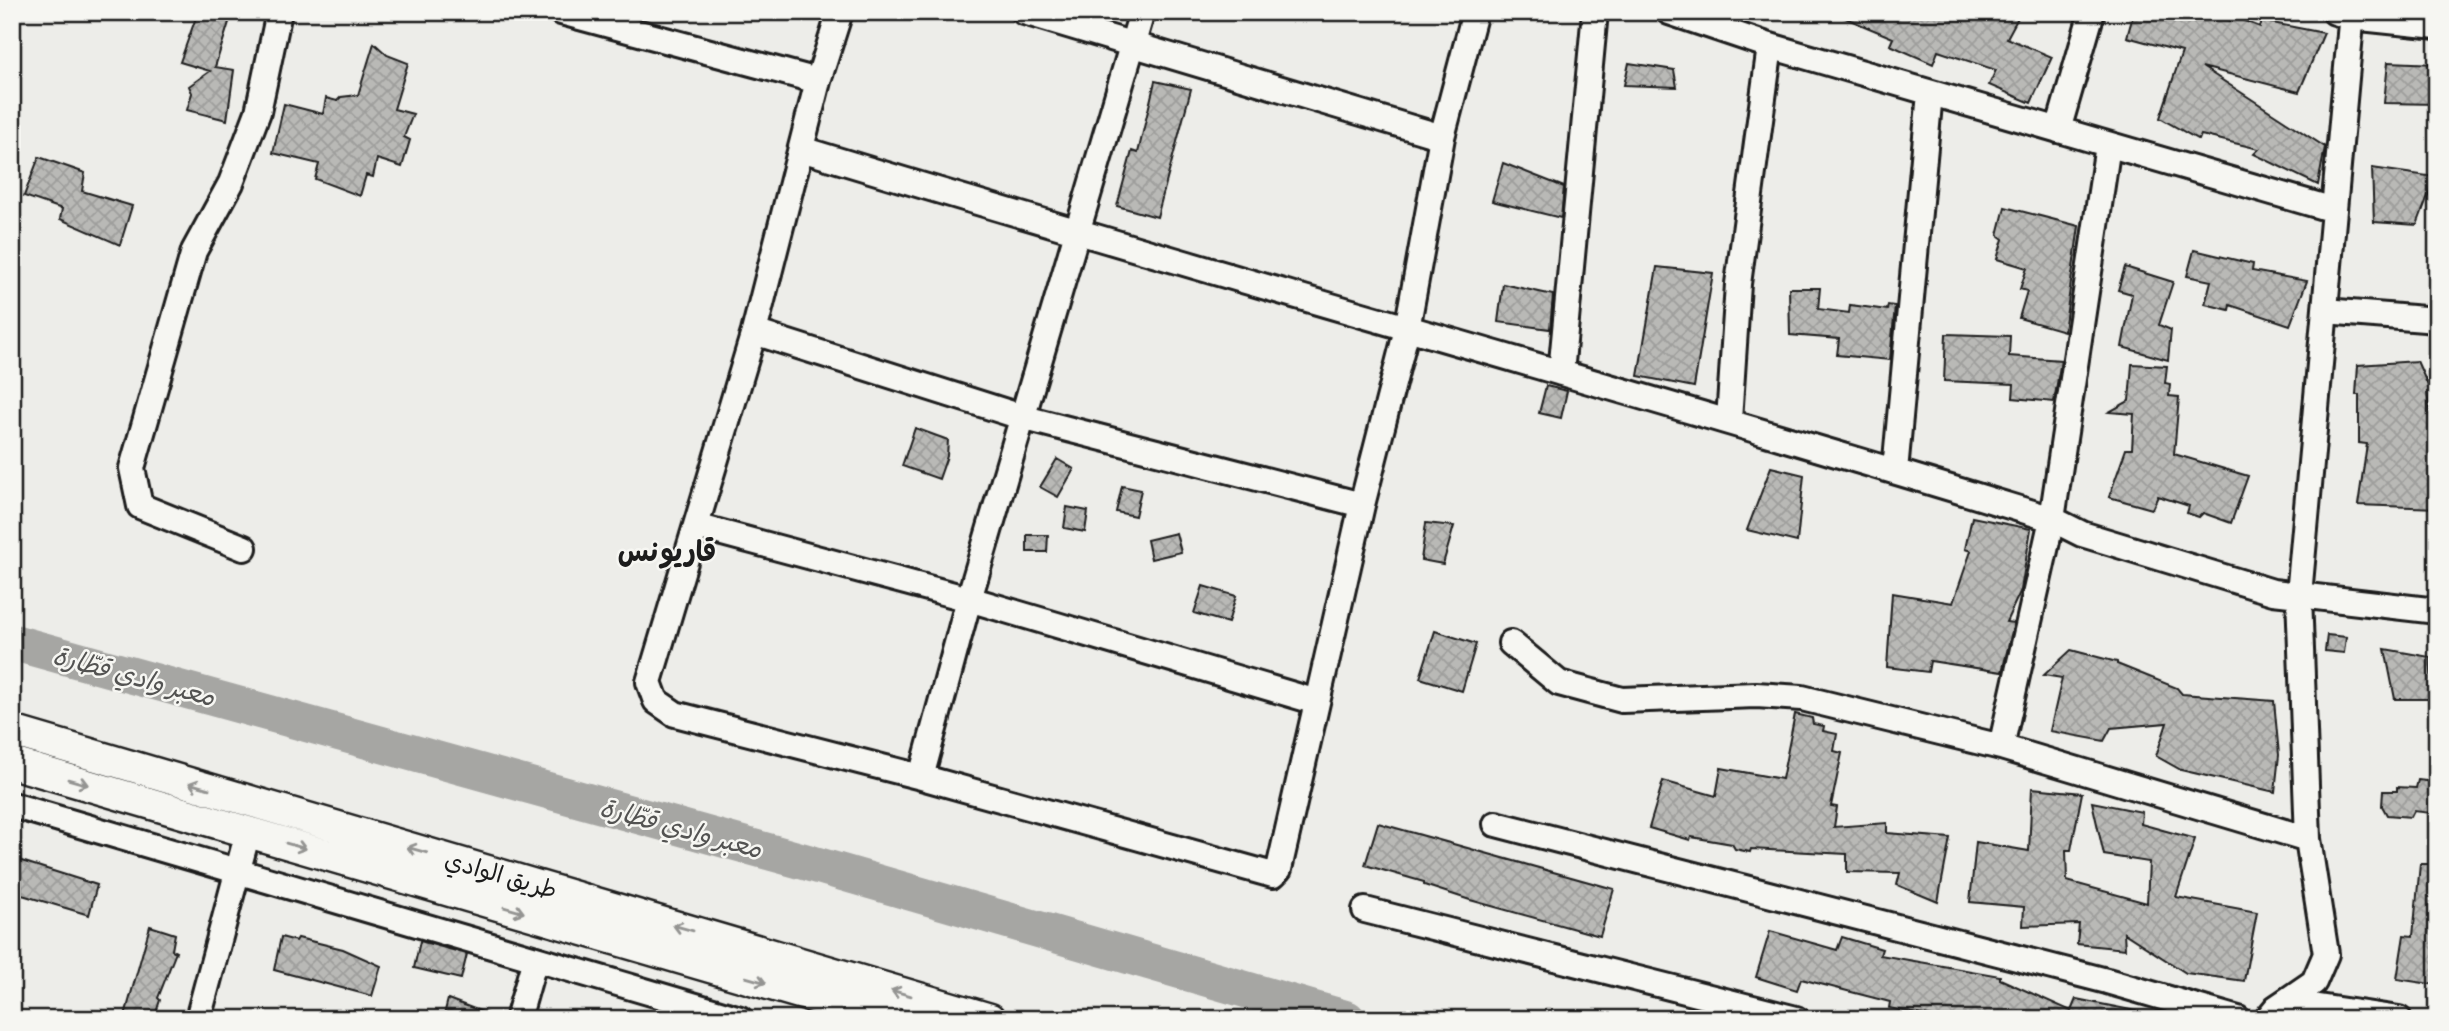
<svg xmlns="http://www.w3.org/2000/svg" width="2449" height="1031" font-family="Itim,'Playpen Sans Arabic',sans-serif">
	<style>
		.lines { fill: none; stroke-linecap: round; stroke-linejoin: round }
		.river { stroke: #a6a6a3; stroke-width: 37 }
		.building { fill: url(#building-cross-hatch); stroke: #1c1c1c; stroke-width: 2 }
		.minor-casing { stroke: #1c1c1c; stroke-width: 30 }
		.major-casing { stroke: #1c1c1c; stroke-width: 35 }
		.minor { stroke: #f6f6f2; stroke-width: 24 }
		.major { stroke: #f6f6f2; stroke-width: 30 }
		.oneway { stroke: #949492 }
		.labels { text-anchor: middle; stroke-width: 5; stroke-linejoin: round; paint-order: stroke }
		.street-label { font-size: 24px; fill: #1c1c1c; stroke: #f6f6f2 }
		.water-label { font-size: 26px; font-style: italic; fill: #535352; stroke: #f6f6f2 }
		.quarter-label { font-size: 28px; font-weight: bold; fill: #1c1c1c; stroke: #f6f6f2 }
	</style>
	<defs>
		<pattern id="building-cross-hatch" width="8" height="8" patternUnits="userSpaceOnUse" patternTransform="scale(1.75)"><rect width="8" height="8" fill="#b9b9b6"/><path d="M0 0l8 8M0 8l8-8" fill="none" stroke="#9e9e9c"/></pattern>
	</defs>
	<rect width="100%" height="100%" fill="#edede9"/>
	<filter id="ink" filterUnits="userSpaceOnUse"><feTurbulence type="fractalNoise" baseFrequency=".0143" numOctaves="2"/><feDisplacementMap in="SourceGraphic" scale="14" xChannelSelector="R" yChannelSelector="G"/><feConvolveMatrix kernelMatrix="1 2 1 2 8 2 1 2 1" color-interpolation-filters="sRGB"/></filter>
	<g filter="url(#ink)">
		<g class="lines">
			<path class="river" d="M12,642L806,862L1347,1019"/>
		</g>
		<path class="building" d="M198,12H212L230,19L215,67L234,70L227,120L187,110L192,93L189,86L210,71L180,62Z
			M1831,12H2021L2007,38L2052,57L2031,103L1989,85L1996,70L1938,51L1933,64L1890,45L1893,38Z
			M2134,12H2209L2231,21L2232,16L2260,27L2262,21L2324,33L2299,92L2202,67L2325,147L2318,185L2254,154L2259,149L2201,135L2199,140L2160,118L2182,52L2127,37Z
			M374,43L387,55L408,63L394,109L413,114L404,137L410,140L402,167L377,159L373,177L366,175L360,196L315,179L319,164L273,153L284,104L323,114L326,98L337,101L341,97L358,95Z
			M2388,62L2437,64V104L2384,103Z
			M1629,63L1674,70L1677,87L1624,85Z
			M1155,81L1191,89L1157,217L1117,206L1132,151L1138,153Z
			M39,157L85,173L82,191L132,206L120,245L60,219L62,209L24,196Z
			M1503,163L1564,187L1561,218L1492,201Z
			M2372,168L2435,177L2417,225L2374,222Z
			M2005,207L2079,226L2064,331L2019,318L2027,291L2020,289L2027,268L1997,259L2003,239L1998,235Z
			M2194,250L2253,264L2252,271L2307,281L2290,325L2230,305L2229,310L2205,304L2211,281L2187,276Z
			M1657,267L1713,273L1694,387L1638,376Z
			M2125,267L2173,282L2159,325L2171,330L2168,360L2122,347L2132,294L2118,290Z
			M1503,284L1553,295L1550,329L1498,322Z
			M1789,288H1820L1818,309L1849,313L1850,305L1887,310L1888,305L1895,306L1890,360L1837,355L1839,339L1790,335Z
			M1946,334L2010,336L2009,356L2061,360L2054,402L2013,398L2014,384L1944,381Z
			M2417,361L2431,392H2427L2437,470V508L2358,505L2367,444L2359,443V395H2356L2358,365Z
			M2132,364L2167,366L2165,383L2170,384L2169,396L2179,397L2174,454L2248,476L2231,523L2203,513L2199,517L2187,513L2189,506L2158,496L2152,509L2109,497L2126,449H2132L2134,414L2109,412L2129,401Z
			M1546,386L1567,391L1561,418L1539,413Z
			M915,428L948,440L947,456L939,479L902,466Z
			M1057,459L1074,469L1058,497L1040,487Z
			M1771,467L1804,475L1797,542L1747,530Z
			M1122,486L1141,490L1135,516L1116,512Z
			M1067,507L1088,511L1085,532L1064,528Z
			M1972,517L2031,529L2021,590L2006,622L2014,623L2002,672L1930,661L1928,672L1887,667L1892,593L1953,603L1971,551L1965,549Z
			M1426,523L1454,526L1443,564L1421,560Z
			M1176,533L1181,552L1151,559L1147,540Z
			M1027,535H1048L1047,552H1027Z
			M1203,586L1236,596L1228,623L1194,613Z
			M1435,631L1476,644L1462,691L1420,678Z
			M2327,635L2346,637L2344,653L2325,651Z
			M2385,649L2430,657L2433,699H2395Z
			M2071,650L2117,662V664L2177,688L2182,694L2274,701L2279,755L2275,792L2181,770L2156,756L2167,723L2111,728L2104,741L2050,731L2062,678L2044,675Z
			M1795,714L1812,718L1813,724L1824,726L1823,731L1837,734L1834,751L1842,753L1831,806L1837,807L1834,827L1887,823V833L1950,838L1938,902L1897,885L1900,873L1847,872V854L1751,849L1750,852L1735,849L1732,844L1691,837L1690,840L1649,828L1663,781L1716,796L1721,768L1782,779Z
			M2418,780L2435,782L2431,813L2414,811L2411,817L2387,815L2382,806L2383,791H2397V787L2416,788Z
			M2032,788L2082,793L2071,850H2066L2067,881L2147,903L2149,862L2104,855L2092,802L2142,812L2141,824L2195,839L2176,897L2257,912L2244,981L2186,973L2124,933L2125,949L2077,944L2079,924L2023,926L2024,907L1970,902L1976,842L2029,851Z
			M1378,823L1614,889L1600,936L1470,900L1424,885V882L1365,865Z
			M12,858L97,885L89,915L12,892Z
			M2420,864H2437V985L2397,979L2404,935L2413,936Z
			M150,926L175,934L172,950L176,952L158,998L160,1000L154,1019H124Z
			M1770,931L1837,950L1842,937L1882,949L1880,955L2000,976V979L2071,1011L2076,999L2136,1011L2135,1019H1943L1889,1008L1890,1002L1801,979L1797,990L1756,977Z
			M281,937L296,941L298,938L343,949L381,966L372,996L274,970Z
			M420,941L467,954L461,979L414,968Z
			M448,999L496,1017L495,1019H443Z"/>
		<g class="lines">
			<defs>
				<path id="minor" d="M561,12L818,81
					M840,12L818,81L754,332L649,682L656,701L675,714L921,777L1273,875L1279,869L1362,505L1407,329L1442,137L1475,12
					M1024,12L1442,137
					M1669,12L1770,46L2334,210
					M2335,12L2351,17L2437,26
					M2058,130L2092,12
					M801,149C1217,276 1636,391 2052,519L2082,534L2273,592L2437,611
					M2325,311L2437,320
					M754,332L1025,418L1362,505
					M1561,373L1595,12
					M1729,420L1738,284L1770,46
					M1895,471L1930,93
					M696,526L969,599L1317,702
					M244,548L140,506L132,468L194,251L231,183L258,112L279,12
					M1511,643L1559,683L1622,700L1756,695L1802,698L2001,747L2308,839
					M2001,747L2052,519L2108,145
					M921,777L969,599L1142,12
					M12,805L740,1019
					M1496,824L2107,981L2238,1019
					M1365,910L1796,1019
					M2285,1002L2399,1019
					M198,1019L248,832
					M518,1019L535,959
					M2267,1019L2276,1008L2314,982L2326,954L2308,839L2299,595L2352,12"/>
				<path id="major" d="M12,731L990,1019
					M12,763L888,1019"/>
			</defs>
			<use href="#minor" class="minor-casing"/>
			<use href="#major" class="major-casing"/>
			<use href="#minor" class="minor"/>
			<use href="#major" class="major"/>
		</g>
		<defs><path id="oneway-shaft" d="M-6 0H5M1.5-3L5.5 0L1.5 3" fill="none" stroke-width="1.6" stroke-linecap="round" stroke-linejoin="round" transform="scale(1.75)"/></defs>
		<g class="oneway">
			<use href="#oneway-shaft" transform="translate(78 782) rotate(16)"/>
			<use href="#oneway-shaft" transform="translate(199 786) rotate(-164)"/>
			<use href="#oneway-shaft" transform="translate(296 846) rotate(16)"/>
			<use href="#oneway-shaft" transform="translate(417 850) rotate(-164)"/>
			<use href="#oneway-shaft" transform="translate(514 910) rotate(16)"/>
			<use href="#oneway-shaft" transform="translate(683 928) rotate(-164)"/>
			<use href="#oneway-shaft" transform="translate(756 980) rotate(16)"/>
			<use href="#oneway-shaft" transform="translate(901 993) rotate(-164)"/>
		</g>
	</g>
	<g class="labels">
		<g class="street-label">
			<text transform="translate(501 875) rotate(16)" y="8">طريق الوادي</text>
		</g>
		<g class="water-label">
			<text transform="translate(134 676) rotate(15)" y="9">معبر وادي قطّارة</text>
			<text transform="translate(681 828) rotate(15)" y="9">معبر وادي قطّارة</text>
		</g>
		<g class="quarter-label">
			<text x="667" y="561">قاريونس</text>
		</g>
	</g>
	<rect width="2449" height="1031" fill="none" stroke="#f6f6f2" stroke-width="42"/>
	<rect x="21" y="21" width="2407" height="989" fill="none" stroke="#1c1c1c" stroke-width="2.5" filter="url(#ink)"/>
</svg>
